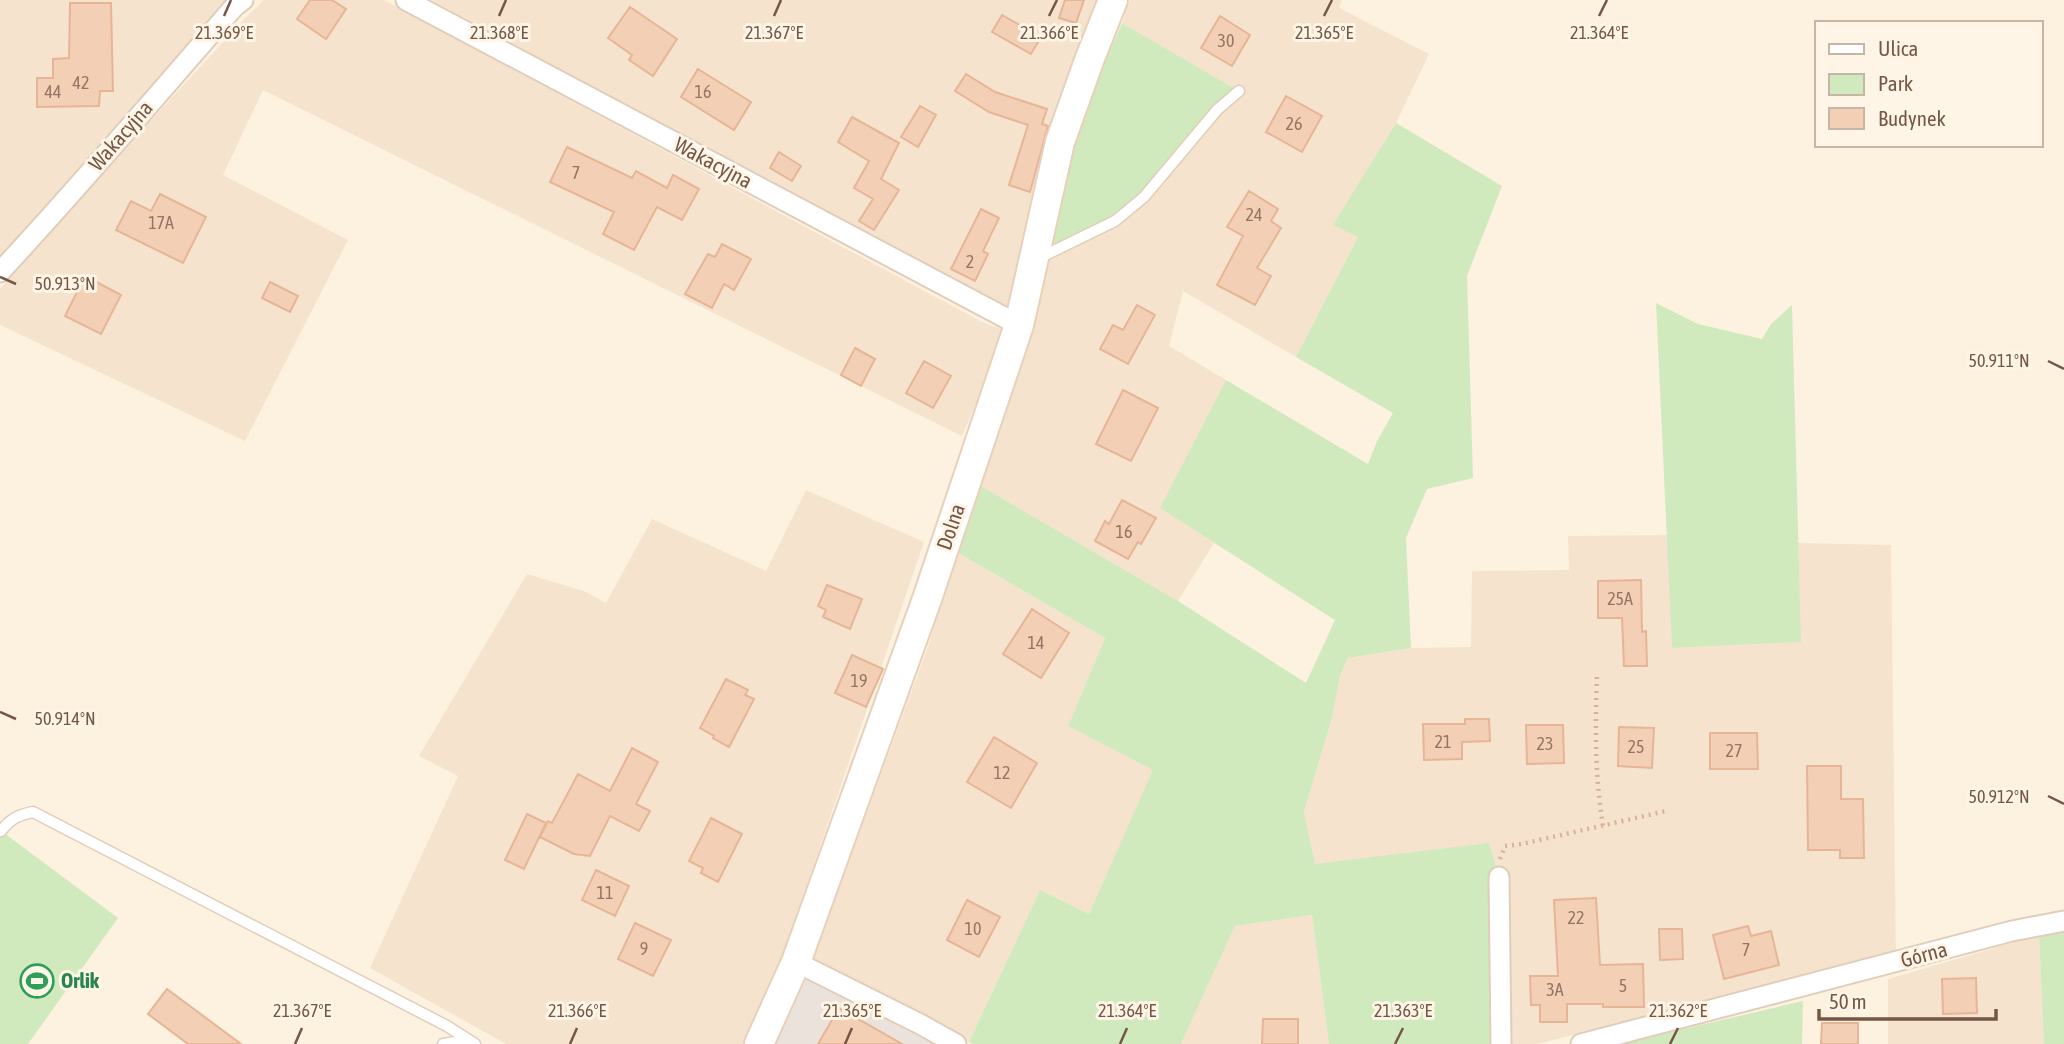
<svg xmlns="http://www.w3.org/2000/svg" width="2064" height="1044" font-family="'Asap Condensed',sans-serif">
	<style>
		.residential { fill: #f5e3ce }
		.industrial { fill: #ebe3db }
		.green { fill: #d0eabe }
		.building { fill: #f3cfb6; stroke: #e6b596; stroke-width: 2 }
		.lines { fill: none; stroke-linecap: round; stroke-linejoin: round }
		.lane-casing { stroke: #e1cdbb; stroke-width: 13 }
		.street-casing { stroke: #e1cdbb; stroke-width: 23 }
		.secondary-casing { stroke: #e8d0bb; stroke-width: 32 }
		.path { stroke: #d7b29a; stroke-width: 4.5; stroke-dasharray: 2 5; stroke-linecap: butt }
		.lane { stroke: #fff; stroke-width: 10 }
		.street { stroke: #fff; stroke-width: 19 }
		.secondary { stroke: #fff; stroke-width: 28 }
		.ticks { fill: none; stroke: #745747; stroke-width: 2.5 }
		.labels { text-anchor: middle; stroke-width: 6; stroke-linejoin: round; paint-order: stroke }
		.number-label { font-size: 18px; fill: #947563 }
		.street-label { font-size: 21px; fill: #745747; stroke: #fff5e6 }
		.leisure-label { font-size: 21px; font-weight: bold; fill: #27864d; stroke: #fff5e6; text-anchor: start }
		.ticks-label { font-size: 18px; text-anchor: middle; fill: #745747; stroke: #fff5e6; stroke-width: 6; stroke-linejoin: round; paint-order: stroke }
	</style>
	<rect width="100%" height="100%" fill="#fdf2df"/>
	<path class="residential" d="M0,0H227L32,225L0,258Z
		M264,0H384L982,322L1007,331L962,436L263,90L223,175L348,240L245,441L0,325V289L119,155L248,15Z
		M432,0H1098L1086,30L1014,314Z
		M1130,0H1342L1339,8L1429,54L1396,123L1334,225L1358,237L1296,357L1183,291L1169,346L1226,380L1161,508L1214,543L1178,601L981,486L1049,254L1239,91L1122,23Z
		M806,490L924,542L780,964L746,1044H506L370,968L458,776L419,756L527,574L584,591L606,603L652,519L766,571Z
		M1668,535L1672,648L1800,642L1798,543L1891,545L1896,953L1537,1044H1501L1315,865L1304,812L1332,718L1340,676L1348,658L1411,648L1471,647L1472,571L1569,570L1568,536Z
		M955,551L1105,638L1068,726L1154,770L1089,914L1040,890L969,1042L813,959L929,644Z
		M1312,915L1329,1044H1181L1235,926Z
		M2039,935L2044,1044H1888V979Z"/>
	<path class="industrial" d="M804,977L933,1044H772Z"/>
	<path class="green" d="M1122,23L1239,91L1115,221L1049,254L1078,124Z
		M1396,123L1502,186L1467,276L1473,478L1427,489L1406,538L1411,648L1348,658L1340,676L1332,718L1304,812L1315,864L1489,843L1499,877L1501,1044H1329L1312,915L1235,926L1181,1044H973L969,1042L1040,890L1089,914L1153,770L1068,726L1105,638L955,551L981,486L1178,601L1306,683L1335,620L1160,508L1226,380L1368,464L1377,441L1393,413L1296,357L1358,237L1333,225Z
		M1656,303L1698,324L1762,339L1771,324L1792,305L1801,642L1672,648Z
		M0,830L118,918L28,1044H0Z
		M2064,930V1044H2044L2039,935Z
		M1803,1001L1802,1044H1624V1043Z"/>
	<path class="building" d="M310,0H332L346,9L326,39L297,19Z
		M1065,0H1084L1076,23L1059,18Z
		M70,3H111L113,91H100L99,106L37,107V78H53V59L69,58Z
		M630,7L677,39L653,76L629,60L632,55L608,38Z
		M1002,15L1041,37L1031,54L992,32Z
		M1220,16L1250,35L1232,66L1201,48Z
		M698,69L751,102L734,130L681,97Z
		M966,74L995,92L1047,109L1042,124L1048,126L1030,192L1009,185L1028,125L989,112L955,91Z
		M1286,96L1322,116L1302,152L1266,132Z
		M920,106L936,115L918,147L901,137Z
		M852,117L899,143L881,179L899,190L874,230L859,221L873,199L854,188L869,161L838,142Z
		M567,147L632,178L636,171L667,188L673,175L699,189L682,220L657,207L634,250L603,234L614,212L550,182Z
		M779,152L801,166L792,181L770,168Z
		M1249,191L1278,209L1271,221L1281,228L1257,268L1271,276L1255,305L1217,285L1243,236L1227,227Z
		M160,194L206,217L183,263L116,230L131,201L151,211Z
		M981,209L999,218L983,251L988,254L975,281L951,269Z
		M722,244L751,259L734,290L724,284L712,308L685,294L708,254L715,257Z
		M85,276L121,295L101,334L65,316Z
		M270,282L298,296L290,312L262,298Z
		M1137,305L1155,315L1128,364L1100,349L1113,325L1123,330Z
		M855,348L875,359L861,386L841,375Z
		M924,361L951,376L933,408L906,393Z
		M1123,390L1158,408L1131,461L1096,444Z
		M1122,500L1156,518L1141,544L1138,542L1128,559L1095,541L1105,521L1109,524Z
		M1641,580L1642,632L1646,631L1647,666H1624L1622,618H1598V581Z
		M827,585L862,599L850,629L823,617L826,610L818,606Z
		M1032,609L1069,633L1041,678L1003,654Z
		M852,655L883,669L866,707L835,693Z
		M726,679L748,690L745,695L754,699L729,747L713,738L714,736L700,728Z
		M1465,719H1489L1490,741L1462,742V759L1424,760L1423,724H1465Z
		M1526,725H1563L1564,763L1527,764Z
		M1619,727L1654,728L1652,768L1618,766Z
		M1710,733H1757L1758,769H1710Z
		M994,737L1037,763L1011,808L967,782Z
		M632,748L658,762L636,804L650,811L639,831L610,816L590,856L574,854L540,837L548,821L552,823L578,774L610,791Z
		M1807,766H1841V799H1863L1864,858H1840V850H1808Z
		M527,814L546,823L524,869L505,860Z
		M711,818L742,834L718,882L701,873L703,868L689,861Z
		M596,870L629,886L615,916L582,900Z
		M1596,898L1600,965L1643,964L1644,1007H1603V1004H1567V1022H1540V1005H1531L1530,976H1558L1554,900Z
		M967,900L1000,917L979,957L947,940Z
		M635,923L671,940L653,976L618,959Z
		M1748,926L1751,936L1771,931L1779,965L1724,979L1713,935Z
		M1659,929H1682L1683,959L1660,960Z
		M1976,978L1977,1013L1943,1014L1942,979Z
		M167,989L241,1044H188L148,1014Z
		M839,1008L902,1044H818Z
		M1263,1019H1298V1044H1262Z
		M1822,1023H1858V1044H1821Z"/>
	<g class="lines">
		<defs>
			<path id="lane" d="M1037,259L1115,221L1144,197L1217,110L1239,91
				M1,831C10,819 18,815 33,812L447,1026L475,1044
				M443,1044L468,1040"/>
			<path id="street" d="M406,0L1019,325
				M0,272C81,185 157,95 235,6L243,0
				M1499,877L1501,1044
				M796,962L920,1024L956,1044
				M1581,1044L2012,931L2064,921"/>
			<path id="secondary" d="M759,1044L796,962L927,599L1019,325L1060,142L1090,58L1113,0"/>
		</defs>
		<use href="#lane" class="lane-casing"/>
		<use href="#street" class="street-casing"/>
		<use href="#secondary" class="secondary-casing"/>
		<path class="path" d="M1597,677C1595,727 1595,776 1603,826
			M1500,859L1505,846L1522,844L1666,811"/>
		<use href="#lane" class="lane"/>
		<use href="#street" class="street"/>
		<use href="#secondary" class="secondary"/>
	</g>
	<path class="ticks" d="M224,16L231,0M499,16L506,0M774,16L781,0M1049,16L1057,0M1324,16L1332,0M1599,16L1607,0M0,277L16,284M2048,361L2064,369M0,712L16,719M2048,796L2064,804M295,1044L302,1028M570,1044L577,1028M845,1044L852,1028M1120,1044L1127,1028M1395,1044L1403,1028M1670,1044L1678,1028"/>
	<defs>
		<symbol id="stadium-ring" viewBox="-11 -11 22 22"><circle r="9.5" fill="#fff5e6" stroke="#2e9e5b" stroke-width="1.5"/><path d="M0-5a6.5 5 0 1 0 0 10a6.5 5 0 1 0 0-10ZM-3.5-1.8h7v3.6h-7Z" fill="#2e9e5b"/></symbol>
	</defs>
	<g fill-rule="evenodd">
		<use href="#stadium-ring" x="18" y="962" width="38" height="38"/>
	</g>
	<g class="labels">
		<g class="number-label">
			<text x="1226" y="47">30</text>
			<text x="81" y="89">42</text>
			<text x="53" y="98">44</text>
			<text x="703" y="98">16</text>
			<text x="1294" y="130">26</text>
			<text x="576" y="179">7</text>
			<text x="1254" y="221">24</text>
			<text x="161" y="229">17A</text>
			<text x="970" y="268">2</text>
			<text x="1124" y="538">16</text>
			<text x="1620" y="605">25A</text>
			<text x="1036" y="649">14</text>
			<text x="859" y="687">19</text>
			<text x="1443" y="748">21</text>
			<text x="1545" y="750">23</text>
			<text x="1636" y="753">25</text>
			<text x="1734" y="757">27</text>
			<text x="1002" y="779">12</text>
			<text x="605" y="899">11</text>
			<text x="1576" y="924">22</text>
			<text x="973" y="935">10</text>
			<text x="644" y="955">9</text>
			<text x="1746" y="956">7</text>
			<text x="1623" y="992">5</text>
			<text x="1555" y="996">3A</text>
		</g>
		<g class="street-label">
			<text transform="translate(121 136) rotate(-49)" y="7">Wakacyjna</text>
			<text transform="translate(713 163) rotate(28)" y="7">Wakacyjna</text>
			<text transform="translate(951 527) rotate(-71)" y="7">Dolna</text>
			<text transform="translate(1924 955) rotate(-15)" y="7">Górna</text>
		</g>
		<g class="leisure-label">
			<text x="61" y="988">Orlik</text>
		</g>
	</g>
	<g class="ticks-label">
		<text x="224" y="39">21.369°E</text>
		<text x="499" y="39">21.368°E</text>
		<text x="774" y="39">21.367°E</text>
		<text x="1049" y="39">21.366°E</text>
		<text x="1324" y="39">21.365°E</text>
		<text x="1599" y="39">21.364°E</text>
		<text x="65" y="290">50.913°N</text>
		<text x="1999" y="367">50.911°N</text>
		<text x="65" y="725">50.914°N</text>
		<text x="1999" y="803">50.912°N</text>
		<text x="302" y="1017">21.367°E</text>
		<text x="577" y="1017">21.366°E</text>
		<text x="852" y="1017">21.365°E</text>
		<text x="1127" y="1017">21.364°E</text>
		<text x="1403" y="1017">21.363°E</text>
		<text x="1678" y="1017">21.362°E</text>
	</g>
	<rect x="1815" y="21" width="228" height="126" fill="#fff5e6" stroke="#c7b6a6" stroke-width="2"/>
	<rect x="1829" y="44" width="35" height="10" fill="#ffffff" stroke="#c7b6a6" stroke-width="2"/>
	<text x="1878" y="56" font-size="21" fill="#745747">Ulica</text>
	<rect x="1829" y="74" width="35" height="21" fill="#d0eabe" stroke="#c7b6a6" stroke-width="2"/>
	<text x="1878" y="91" font-size="21" fill="#745747">Park</text>
	<rect x="1829" y="108" width="35" height="21" fill="#f3cfb6" stroke="#c7b6a6" stroke-width="2"/>
	<text x="1878" y="126" font-size="21" fill="#745747">Budynek</text>
	<path d="M1819 1009v10h177v-10" fill="none" stroke="#745747" stroke-width="3.5"/>
	<text x="1829" y="1009" font-size="21" fill="#745747" stroke="#fff5e6" stroke-width="5" paint-order="stroke">50 m</text>
</svg>
